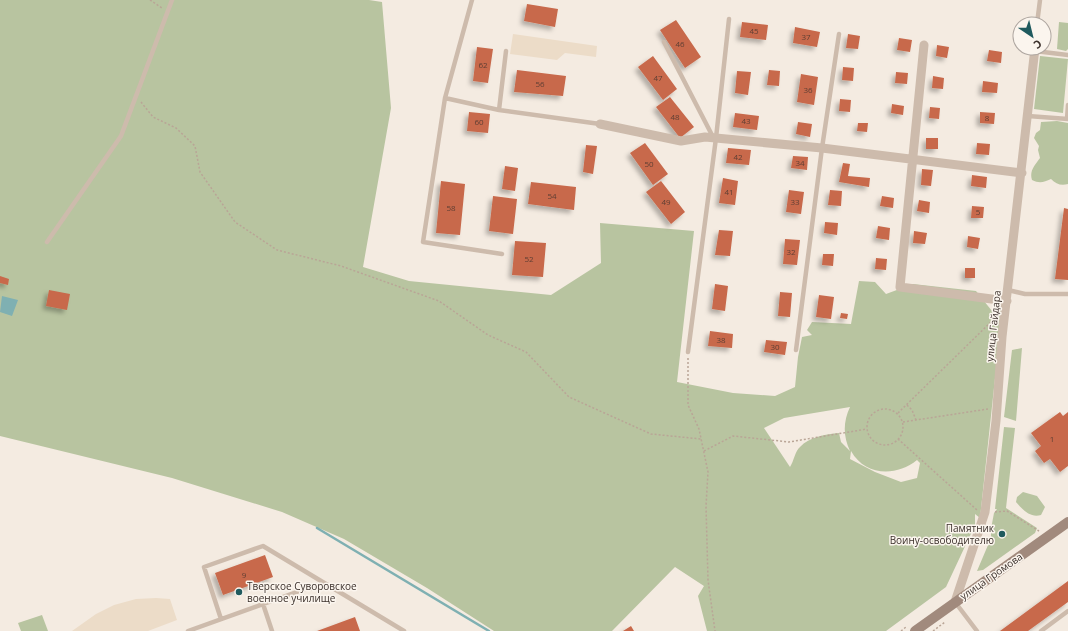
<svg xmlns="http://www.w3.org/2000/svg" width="1068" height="631" font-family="'Open Sans',sans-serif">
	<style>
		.green { fill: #b8c4a0; fill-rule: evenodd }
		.plaza { fill: #ecdcc8 }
		.water { fill: #7fb0b2 }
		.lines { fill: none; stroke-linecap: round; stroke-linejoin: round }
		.stream { stroke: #7fb0b2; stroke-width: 2.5 }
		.building { fill: #c8694b; filter: url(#shadow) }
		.path { stroke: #b9a596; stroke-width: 1.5; stroke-dasharray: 2 2; stroke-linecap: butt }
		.lane { stroke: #cdbbac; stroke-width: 4.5 }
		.street { stroke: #cdbbac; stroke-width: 9 }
		.secondary { stroke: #a18a7d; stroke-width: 10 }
		.poi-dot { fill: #1f5a5e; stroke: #fbf5ee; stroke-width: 1.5 }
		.labels { text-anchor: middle; stroke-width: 3; stroke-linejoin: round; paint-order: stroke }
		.number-label { font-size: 8px; fill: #5e3e33 }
		.street-label { font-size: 10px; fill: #3b302b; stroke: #fbf5ee }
		.poi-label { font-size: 10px; fill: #3b302b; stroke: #fbf5ee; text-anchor: end }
	</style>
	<defs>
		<filter id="shadow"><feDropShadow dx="-3.5" dy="3.5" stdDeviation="2" flood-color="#0004"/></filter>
	</defs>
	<rect width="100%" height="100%" fill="#f4ebe1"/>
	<path class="green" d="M0,0H369L382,2L391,108L363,267L409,281L551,295L601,263L600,223L694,231L677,382L733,393L775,396L795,387L798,357L802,337L812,335L807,330L812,322L851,324L859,281L875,282L886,294L913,284L976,291L992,311L993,314L1003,304L980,518L975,514V525L946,587L886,631H707L698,596L704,586L675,567L612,631H494L427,588L344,539L282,512L172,478L0,436ZM850,407C843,422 843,436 850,451L841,442L839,433C826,434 809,437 800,447C795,451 794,461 790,467L764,428L784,418ZM851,451C865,476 896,477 917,460L920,463L917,478L901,482L875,472L850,459Z
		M1059,22L1068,23V49L1066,51L1057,49Z
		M1040,56L1068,59L1063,113L1034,109Z
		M1057,121L1068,123V184C1061,186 1056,184 1051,179C1044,182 1040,184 1032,180C1029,171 1035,165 1040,158L1038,150L1039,146L1034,138L1036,133L1040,130L1041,122Z
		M1022,348L1016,421L1004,417L1012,350Z
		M1004,427L1015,428L1006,508L1037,528L1035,533L983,570L977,571L991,538V529L994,513L997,509H995Z
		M1023,492L1037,496L1045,507L1041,515C1030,518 1023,510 1016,502L1017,497Z
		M42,615L48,631H21L18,623Z"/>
	<path class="plaza" d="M513,34L597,46L596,57L565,53L557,60L510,54Z
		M156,598L170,599L177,620L148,631H72L96,614L114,605L136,599Z"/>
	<path class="water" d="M2,296L18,300L12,316L0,312Z"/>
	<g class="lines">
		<path class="stream" d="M317,528L489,631"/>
	</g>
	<path class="building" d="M527,4L558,9L555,27L524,21Z
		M676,20L701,57L685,68L660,30Z
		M742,22L768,25L766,40L740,37Z
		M795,27L820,32L817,47L793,43Z
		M848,34L860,36L858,49L846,48Z
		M899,38L912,40L910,52L897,50Z
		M937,45L949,47L947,58L936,56Z
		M477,47L493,49L488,83L473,81Z
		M989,50L1002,52L1001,63L987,61Z
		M653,56L677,89L663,100L638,67Z
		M843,67L854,68L853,81L842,80Z
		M517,70L566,76L563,96L514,92Z
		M769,70L780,71L779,86L767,85Z
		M737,71L751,72L748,95L735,93Z
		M896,72L908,73L907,84L895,83Z
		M801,74L818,77L814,105L797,102Z
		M933,76L944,78L943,89L932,88Z
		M983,81L998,83L997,93L982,92Z
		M670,97L694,127L680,138L656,107Z
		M840,99L851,100L850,112L839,111Z
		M892,104L904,106L903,115L891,113Z
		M930,107L940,108L939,119L929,118Z
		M469,112L490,114L488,133L467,131Z
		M980,112L995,113L994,124L980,123Z
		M735,113L759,116L757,130L733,127Z
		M798,122L812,124L810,137L796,134Z
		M858,123H868L867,132L857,131Z
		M926,138H938V149H926Z
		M645,143L668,174L653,185L630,153Z
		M977,143L990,144L989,155L976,154Z
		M586,145L597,146L593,174L583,172Z
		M728,148L751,150L749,165L726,163Z
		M793,156L808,157L807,170L791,168Z
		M843,163L850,164L848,176L870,178L869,187L839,182Z
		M505,166L518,168L515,191L502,189Z
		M922,169L933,170L931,186L921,185Z
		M972,175L987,177L986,188L971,186Z
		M723,178L738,181L735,205L719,203Z
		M441,181L465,184L460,235L436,233Z
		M661,181L685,212L671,224L646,192Z
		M531,182L576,187L574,210L528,204Z
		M789,190L804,192L801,214L786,212Z
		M830,190L842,191L841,206L828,205Z
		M493,196L517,199L513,234L489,231Z
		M882,196L894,198L893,208L880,206Z
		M919,200L930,202L929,213L917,211Z
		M972,206L984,207L983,218H971Z
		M1064,208L1068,209V280L1055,279Z
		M825,222L838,223L837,235L824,233Z
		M878,226L890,228L889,240L876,238Z
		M719,230L733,231L730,256L715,255Z
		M914,231L927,233L925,244L913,243Z
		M968,236L980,238L978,249L967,247Z
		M785,239L800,240L797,265L783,264Z
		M515,241L546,243L543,277L512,275Z
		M823,254H834L833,266L822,265Z
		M876,258L887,259L886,270L875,269Z
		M965,268H975V278H965Z
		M0,276L9,279L8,285L0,283Z
		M715,284L728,286L725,311L712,309Z
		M49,290L70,294L67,310L46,306Z
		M780,292L792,293L790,317L778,316Z
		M819,295L834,297L831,319L816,317Z
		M841,313L848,314L847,319L840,318Z
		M710,331L733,334L732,348L708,346Z
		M766,340L787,342L785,355L764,352Z
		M1060,412L1063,416L1068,412V466L1060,472L1050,459L1044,463L1035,451L1041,446L1031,433Z
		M265,555L273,577L223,595L215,573Z
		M1068,581V602L1028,631H1000Z
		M355,617L360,631H317Z
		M631,626L634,631H623Z"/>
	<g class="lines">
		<path class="path" d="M150,0L162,8
			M141,102L153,117L176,128L195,146L200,172L235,222L277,250L341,266L439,301L488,335L526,352L569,397L651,434L701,439
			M688,358V405L699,429L708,472L706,506L708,580L715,631
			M907,405L912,410L916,420
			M867 427a18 18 0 1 1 36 0a18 18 0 1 1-36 0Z
			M898,413L995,318
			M903,422L988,409
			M898,439L977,510
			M704,451L733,436L789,442L867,429
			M995,512L1007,511L1039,531
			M901,631L906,627
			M933,631L945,622"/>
		<path class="lane" d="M472,0L445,98L499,110
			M1037,24L1040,0
			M664,42L713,137
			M506,51L499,110L600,124
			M1035,51L1068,55
			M445,98L423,242L502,254
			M1028,116L1068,119
			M1067,119L1068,105
			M47,242L121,136L172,0
			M1008,290L1025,294H1068
			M796,350L822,148L839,34
			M688,352L716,138L729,19
			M955,602L977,631
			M263,604L272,631
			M221,619L204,567L263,546L331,587
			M188,631L305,589L331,587L404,631
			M1041,631L1068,611"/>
		<path class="street" d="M924,45L900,287L1007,301
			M600,124L681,141L705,137L822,148L1022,173
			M955,602L985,512L996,421L1002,337L1035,48"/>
		<path class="secondary" d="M915,631L1068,522"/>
	</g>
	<g class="poi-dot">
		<circle cx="1002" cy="534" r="4"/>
		<circle cx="239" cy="592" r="4"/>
	</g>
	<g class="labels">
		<g class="number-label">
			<text x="754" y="34">45</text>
			<text x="806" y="40">37</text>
			<text x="680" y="47">46</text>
			<text x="483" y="68">62</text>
			<text x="658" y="81">47</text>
			<text x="540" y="87">56</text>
			<text x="808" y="93">36</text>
			<text x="675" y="120">48</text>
			<text x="987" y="121">8</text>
			<text x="746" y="124">43</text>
			<text x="479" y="125">60</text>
			<text x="738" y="160">42</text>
			<text x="800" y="166">34</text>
			<text x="649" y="167">50</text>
			<text x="729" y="195">41</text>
			<text x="552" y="199">54</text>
			<text x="666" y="205">49</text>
			<text x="795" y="205">33</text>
			<text x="451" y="211">58</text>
			<text x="978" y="215">5</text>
			<text x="791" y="255">32</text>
			<text x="529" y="262">52</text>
			<text x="721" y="343">38</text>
			<text x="775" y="350">30</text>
			<text x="1052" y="442">1</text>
			<text x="244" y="578">9</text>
		</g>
		<g class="street-label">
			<text transform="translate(993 326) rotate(-84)" y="4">улица Гайдара</text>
			<text transform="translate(991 576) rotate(-35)" y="4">улица Громова</text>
		</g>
		<g class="poi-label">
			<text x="994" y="532">Памятник<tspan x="994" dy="12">Воину-освободителю</tspan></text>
			<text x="247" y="590" text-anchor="start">Тверское Суворовское<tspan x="247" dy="12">военное училище</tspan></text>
		</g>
	</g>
	<g transform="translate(1032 36) rotate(145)"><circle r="19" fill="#fbf5ee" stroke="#aea6a0"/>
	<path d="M0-3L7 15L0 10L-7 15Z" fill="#1f5a5e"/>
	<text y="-6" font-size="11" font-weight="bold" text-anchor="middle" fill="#3b302b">С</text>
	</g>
</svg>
